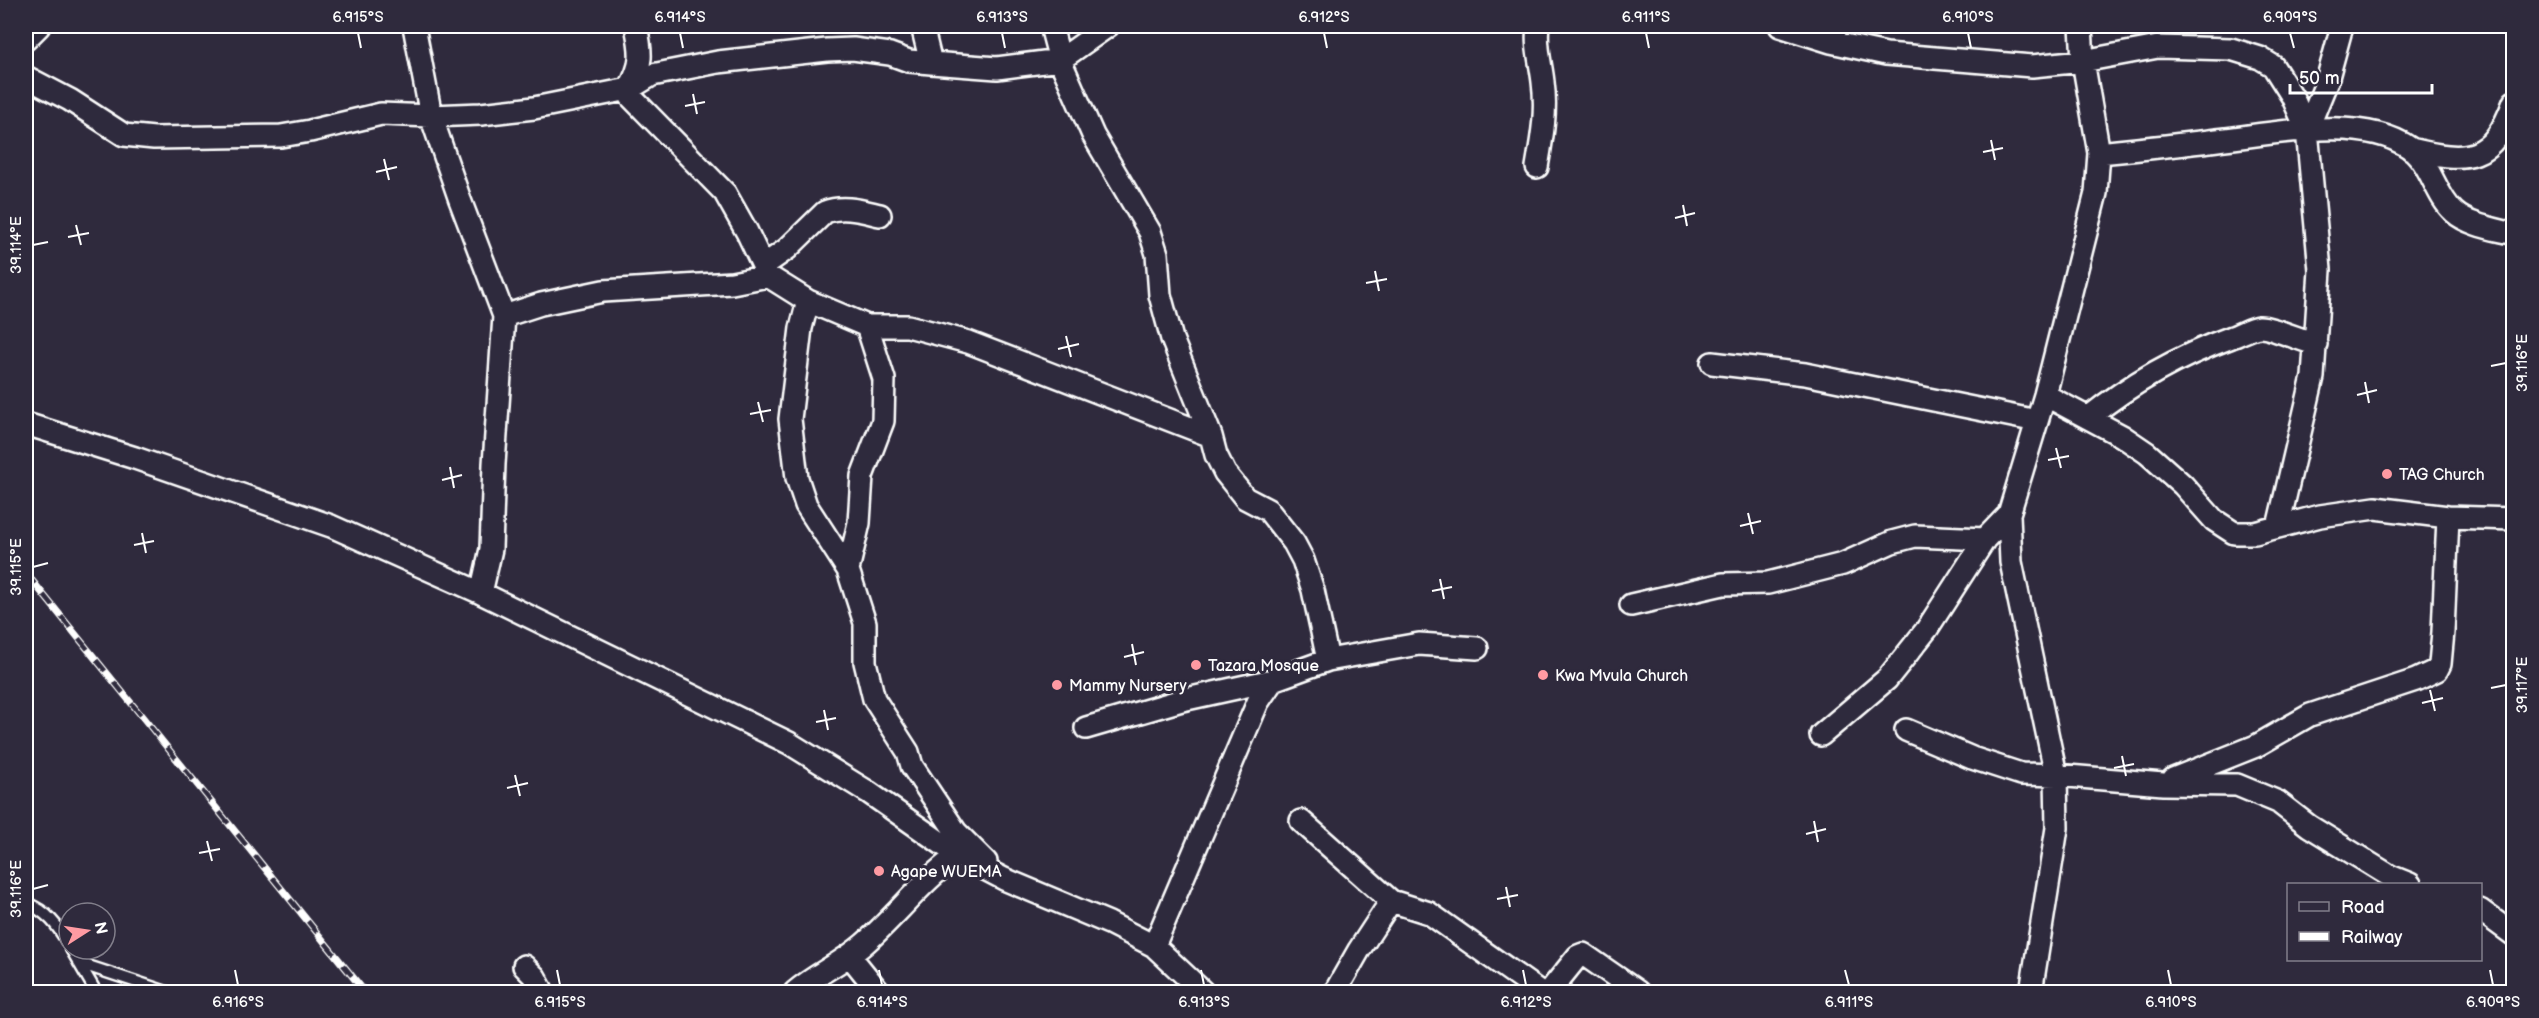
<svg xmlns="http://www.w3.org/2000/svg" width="2539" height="1018" font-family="'Balsamiq Sans',sans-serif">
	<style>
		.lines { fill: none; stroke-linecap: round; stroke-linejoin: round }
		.lane-casing { stroke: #fff; stroke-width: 15 }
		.street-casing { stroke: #fff; stroke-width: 26 }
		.lane { stroke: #2f2a3d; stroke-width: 10 }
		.street { stroke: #2f2a3d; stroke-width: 21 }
		.rail-casing { stroke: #fff; stroke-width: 7 }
		.rail { stroke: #2f2a3d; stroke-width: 4.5; stroke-dasharray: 14; stroke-linecap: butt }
		.ticks { fill: none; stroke: #fff; stroke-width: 2 }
		.poi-dot { fill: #ff9aa2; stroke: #2f2a3d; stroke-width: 2 }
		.labels { text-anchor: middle; stroke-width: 6; stroke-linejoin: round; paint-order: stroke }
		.poi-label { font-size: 16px; fill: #fff; stroke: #2f2a3d; text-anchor: start }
		.neatline { fill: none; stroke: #fff; stroke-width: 2 }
		.ticks-label { font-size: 15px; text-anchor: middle; fill: #fff }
	</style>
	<rect width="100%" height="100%" fill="#2f2a3d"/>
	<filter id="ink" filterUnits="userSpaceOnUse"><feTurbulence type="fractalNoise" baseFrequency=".0167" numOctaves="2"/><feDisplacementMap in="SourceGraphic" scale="12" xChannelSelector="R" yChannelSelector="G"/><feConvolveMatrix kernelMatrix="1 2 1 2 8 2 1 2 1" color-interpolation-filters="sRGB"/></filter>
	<g filter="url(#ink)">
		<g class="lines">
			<defs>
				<path id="lane" d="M26,903C47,911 58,926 69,945
					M71,949L96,992
					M79,963L167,992"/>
				<path id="street" d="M414,26L431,116L460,200L504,316L494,464L491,549L481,593
					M922,26L931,63L997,68L1060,60L1108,26
					M1051,26L1060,60L1093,135L1150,232L1157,254L1160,295L1172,339L1211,436L1216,455L1225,473L1245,498L1268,510L1294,543L1303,560L1313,590L1328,660
					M1780,26L1831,42L1837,26
					M26,39L39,26
					M1831,42L1886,54L2032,66L2083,61L2158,47L2231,49L2260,58L2273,66L2292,96L2307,130L2320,270L2313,377L2278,527
					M26,77L70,100L124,135L154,138L281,136L310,131L381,114L431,116L481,114L534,108L629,89C643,64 642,53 636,26
					M2307,130L2327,81L2342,26
					M2411,149C2468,163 2492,162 2514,102
					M2099,153C2139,149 2178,145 2217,140C2272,134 2362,114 2410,148C2431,163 2435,195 2454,212C2468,225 2495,229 2514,234
					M1537,167C1542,138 1547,111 1543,82C1541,63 1535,45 1538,26
					M763,266L787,249L825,212C843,205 862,211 880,215
					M768,276L747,232L725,193L631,97L629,89L652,75L718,62L827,50L853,49L890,54L909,61L931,63
					M504,316L541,304L603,291L732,283L768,276L808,301
					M867,326H908L968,342L1211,436
					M1712,363L1805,374L2037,421
					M2045,395L2122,436L2147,453L2183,485L2214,520L2234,533H2255L2320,516L2375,508L2448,517L2514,519
					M2088,418C2131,383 2180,356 2232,337C2241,334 2250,328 2259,327C2269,326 2303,341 2316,344
					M26,424L135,458L331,526L481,593L789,743L868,792L958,855L1004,879L1109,923L1154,946L1203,992
					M848,570L859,523L862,476L883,421L884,379L867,326L808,301L801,328L790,419L797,478L806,505L848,570L865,623V662L874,699L908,752L912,766L956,832L986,862
					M1631,605L1723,584L1768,583L1788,578L1843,564L1892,542L1915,536L1985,539L2009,514
					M1086,728L1182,700L1273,680L1328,660L1419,644L1477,648
					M1906,730L1972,758L2021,774L2056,775L2163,784L2237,785L2278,802L2309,826L2390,876L2410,884
					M1821,735L1887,679L1927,629L1985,539
					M2173,779L2256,746L2310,715L2416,680L2437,670L2440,664L2443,632L2448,517
					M1301,821L1391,901L1429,913L1540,992
					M2480,910L2514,935
					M1154,946L1258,702L1273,680
					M850,956L879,992
					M524,966L535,977L543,992
					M795,992C816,974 841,964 864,944C896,916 923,880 958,855
					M1335,992L1359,950L1391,901
					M1549,992L1578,956L1583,954L1638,992
					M2031,992L2057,828L2056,775L2011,562L2009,514L2045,395L2096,193L2099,153L2083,61L2081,26"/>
			</defs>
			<use href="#lane" class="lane-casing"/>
			<use href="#street" class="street-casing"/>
			<use href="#lane" class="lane"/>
			<use href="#street" class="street"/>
			<defs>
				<path id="rail" d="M26,573L365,992"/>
			</defs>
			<use href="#rail" class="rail-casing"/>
			<use href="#rail" class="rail"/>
		</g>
	</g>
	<path class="ticks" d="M358,33L361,48M680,33L683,48M1002,33L1005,48M1324,33L1327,48M1646,33L1649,48M1968,33L1971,48M2290,33L2294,48M693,94L697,114M685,106L705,102M1991,140L1995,160M1983,152L2003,148M384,159L389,180M376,172L397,167M1683,205L1687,226M1675,218L1695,213M76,225L81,245M68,237L89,233M33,245L48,242M1375,271L1379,291M1366,283L1387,279M1066,336L1071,357M1058,349L1079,344M2491,366L2506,363M2365,382L2369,403M2357,395L2377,390M758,402L763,422M750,414L771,410M2056,448L2061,468M2048,460L2069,456M450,467L454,488M442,480L462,475M1748,513L1753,534M1740,526L1761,521M142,533L146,553M134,545L154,541M33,567L48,563M1440,579L1444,599M1432,591L1452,587M1132,644L1136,665M1124,657L1144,652M2491,688L2506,685M2430,690L2435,711M2422,703L2443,698M824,710L828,730M816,722L836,718M2122,756L2126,776M2114,768L2134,764M515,775L520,796M507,788L528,783M1814,821L1818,842M1806,834L1826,829M207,841L212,861M199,853L220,849M1506,887L1510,907M33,889L48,885M1497,899L1518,895M235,970L238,985M557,970L560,985M879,970L882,985M1201,970L1204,985M1523,970L1526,985M1845,970L1849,985M2168,970L2171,985M2490,970L2493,985"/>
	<g class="poi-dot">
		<circle cx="2387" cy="474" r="6"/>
		<circle cx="1196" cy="665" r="6"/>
		<circle cx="1543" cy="675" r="6"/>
		<circle cx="1057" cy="685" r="6"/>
		<circle cx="879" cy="871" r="6"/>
	</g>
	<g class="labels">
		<g class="poi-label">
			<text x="2399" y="480">TAG Church</text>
			<text x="1208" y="671">Tazara Mosque</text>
			<text x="1555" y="681">Kwa Mvula Church</text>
			<text x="1069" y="691">Mammy Nursery</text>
			<text x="891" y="877">Agape WUEMA</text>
		</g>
	</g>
	<rect width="2539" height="1018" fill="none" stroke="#2f2a3d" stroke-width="66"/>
	<rect x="2287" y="883" width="195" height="78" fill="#2f2a3d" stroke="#827f8b" stroke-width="1.5"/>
	<rect x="2299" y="902" width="30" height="9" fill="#2f2a3d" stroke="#827f8b" stroke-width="1.5"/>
	<text x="2341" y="913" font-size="18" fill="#ffffff">Road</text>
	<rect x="2299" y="932" width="30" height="9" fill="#ffffff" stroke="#827f8b" stroke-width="1.5"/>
	<text x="2341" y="943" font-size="18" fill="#ffffff">Railway</text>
	<g transform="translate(87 931) rotate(78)"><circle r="28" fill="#2f2a3d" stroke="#827f8b" stroke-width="1.5"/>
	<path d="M0-4.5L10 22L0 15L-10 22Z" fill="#ff9aa2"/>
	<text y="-9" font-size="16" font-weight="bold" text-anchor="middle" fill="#ffffff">N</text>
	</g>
	<path d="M2290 84v9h142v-9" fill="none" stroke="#ffffff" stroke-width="3"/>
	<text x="2299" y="84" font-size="18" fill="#ffffff" stroke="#2f2a3d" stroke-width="4.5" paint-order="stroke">50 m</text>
	<rect x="33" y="33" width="2473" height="952" class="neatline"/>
	<g class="ticks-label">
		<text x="358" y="22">6.915°S</text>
		<text x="680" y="22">6.914°S</text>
		<text x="1002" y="22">6.913°S</text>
		<text x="1324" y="22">6.912°S</text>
		<text x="1646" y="22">6.911°S</text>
		<text x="1968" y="22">6.910°S</text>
		<text x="2290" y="22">6.909°S</text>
		<text transform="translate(16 245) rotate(-90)" y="5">39.114°E</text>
		<text transform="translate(2522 363) rotate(-90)" y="5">39.116°E</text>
		<text transform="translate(16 567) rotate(-90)" y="5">39.115°E</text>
		<text transform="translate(2522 685) rotate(-90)" y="5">39.117°E</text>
		<text transform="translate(16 889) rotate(-90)" y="5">39.116°E</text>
		<text x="238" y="1007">6.916°S</text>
		<text x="560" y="1007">6.915°S</text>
		<text x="882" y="1007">6.914°S</text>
		<text x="1204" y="1007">6.913°S</text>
		<text x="1526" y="1007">6.912°S</text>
		<text x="1849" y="1007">6.911°S</text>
		<text x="2171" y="1007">6.910°S</text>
		<text x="2493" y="1007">6.909°S</text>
	</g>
</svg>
